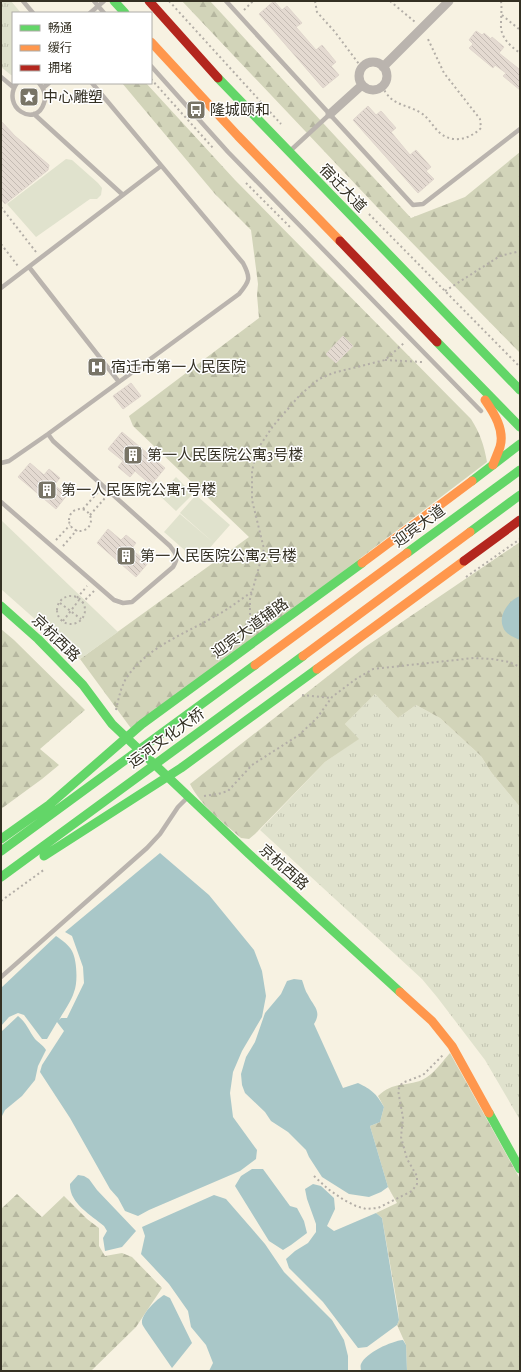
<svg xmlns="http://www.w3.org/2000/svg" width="521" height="1372" font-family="'Alegreya Sans','Noto Sans SC',sans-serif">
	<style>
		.grass { fill: url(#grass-tufts) }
		.forest { fill: url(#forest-firs) }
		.green { fill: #e0e2cd }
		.water { fill: #a9c7c8 }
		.building { fill: url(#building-back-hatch); stroke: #e0d6cd }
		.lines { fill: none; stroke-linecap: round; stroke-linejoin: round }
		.path { stroke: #b3aea7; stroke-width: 2; stroke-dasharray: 2 3; stroke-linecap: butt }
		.lane { stroke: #bab4ae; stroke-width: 4.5 }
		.street { stroke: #bab4ae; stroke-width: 9 }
		.fast { stroke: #63d668; stroke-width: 9 }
		.slow { stroke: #ff974d; stroke-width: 9 }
		.jam { stroke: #b3261e; stroke-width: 9 }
		.labels { text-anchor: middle; stroke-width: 3; stroke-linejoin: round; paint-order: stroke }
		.poi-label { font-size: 15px; fill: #343023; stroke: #fff; text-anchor: start }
		.street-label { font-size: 15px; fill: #343023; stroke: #fff }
	</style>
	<defs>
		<pattern id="grass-tufts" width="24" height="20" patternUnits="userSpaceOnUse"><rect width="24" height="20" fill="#e0e2cd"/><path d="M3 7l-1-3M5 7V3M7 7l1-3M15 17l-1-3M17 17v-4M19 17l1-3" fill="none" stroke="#c1c2b0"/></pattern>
		<pattern id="forest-firs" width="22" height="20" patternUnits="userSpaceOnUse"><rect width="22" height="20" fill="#d2d4b9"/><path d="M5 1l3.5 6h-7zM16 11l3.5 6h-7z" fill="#b5b69f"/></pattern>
		<pattern id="building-back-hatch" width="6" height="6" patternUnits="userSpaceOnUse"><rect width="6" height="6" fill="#e4dad1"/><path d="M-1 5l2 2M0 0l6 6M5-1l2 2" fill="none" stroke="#c4bbb3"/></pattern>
	</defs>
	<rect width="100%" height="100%" fill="#f7f2e2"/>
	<path class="grass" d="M1,1H11L21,13H13V75H11L1,67Z
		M375,694L398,718L416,705L440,718L481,756L491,772L520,807V1120L485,1060L437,997L422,979L260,830L325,762L358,739L345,724Z"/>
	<path class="forest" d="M182,1H210L411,218L465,197L520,152V353L376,206Z
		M122,83H146L235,180L471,419C480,433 484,445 487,462L133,731L80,659L249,537L133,426L129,416L259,318L257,295L258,284L251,230L215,194Z
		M520,542V807L491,772L481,756L440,718L416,705L398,718L375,694L345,724L359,739L325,762L255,834L249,839L241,838C223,822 201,806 190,784L365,647Z
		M1,629L14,640L85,710L40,749L59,765L42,779L1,809Z
		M450,1053L520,1179V1371H407L406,1345L397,1325L399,1320L398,1309L382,1218L376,1213L397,1203L388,1187L370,1126L380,1122L384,1107L378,1096C394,1081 405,1087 422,1080C433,1075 442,1062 450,1053Z
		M17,1194L42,1217L64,1196L87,1219L99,1228V1246L105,1256L122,1253L132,1257L162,1288L136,1327L91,1371H1V1209Z"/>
	<path class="green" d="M66,159L72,160L98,183L102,188L101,195L97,199H90L36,237L7,204Z
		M176,477L193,494L176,511L159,495Z
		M196,495L230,525L214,543L180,513Z
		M180,514L214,543L198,562L164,532Z
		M1,520L118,632L80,659L1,589Z"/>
	<path class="water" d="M520,596V640C514,637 505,634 503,627C498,615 509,600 520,596Z
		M160,853L209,895L254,950L262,971L266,996L262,1017L242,1051L233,1072L230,1093L233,1117L257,1150L256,1159L240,1171L149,1210L138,1216L125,1211L118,1198L110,1189L70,1118L40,1072L42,1065L64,1031L57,1022L47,1039H42L24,1015L18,1013L9,1017L1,1026V988L56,936C62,940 69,945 72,951C77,960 78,983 74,992C71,1002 64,1011 59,1020L61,1018H67L84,983L83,967L72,936L65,932Z
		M294,979L302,980C304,985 305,991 308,995C314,1007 322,1011 314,1024L343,1088L358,1083C372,1090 376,1093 384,1107L380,1122L370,1126L388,1187L381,1192L369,1197L349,1194L322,1177L309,1157L306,1150L288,1132L271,1121L265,1112L245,1093L242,1085L241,1074L246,1057L255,1042L265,1013L281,994L287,981Z
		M18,1016C26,1022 29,1031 35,1039C39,1043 43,1045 46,1050L38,1066L35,1080L22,1096L5,1110L1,1118V1032Z
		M252,1169H263L290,1206L297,1208L304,1221L307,1233L291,1245L283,1250L269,1241L235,1186L241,1176Z
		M78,1175L84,1176L89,1179L97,1190L136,1231L122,1247L105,1251L103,1238L107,1231L104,1226C91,1215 69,1203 70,1184Z
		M313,1184L321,1186L334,1198L335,1209L327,1226L334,1231L376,1213L382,1218L399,1320L397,1325L367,1347L358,1348L323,1302L289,1268L286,1259L295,1251L308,1243L316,1232V1224L307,1199L305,1189Z
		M214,1195L226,1199L265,1244L284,1272L332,1320L344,1340L348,1356V1371H209L213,1363L206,1345L191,1327L188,1311L169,1284L141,1254L145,1236L142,1227Z
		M164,1295L170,1298L192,1343L172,1368L145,1329C144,1327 142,1325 142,1323C141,1314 157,1299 164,1295Z
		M403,1340L406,1345L407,1371H361C361,1369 360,1366 361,1364C366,1353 391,1341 403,1340Z"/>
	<path class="building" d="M274,1L282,10L287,6L302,23L296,27L316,50L322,45L336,62L331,66L339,75L323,88L259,14Z
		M476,31L482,35L484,33L491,39L492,37L504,47L499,53L519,69L520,68V90L503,76L506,73L495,65L493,68L469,48L473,44L469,40Z
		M368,106L376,115L381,111L396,128L391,132L410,155L416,150L431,167L426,171L434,179L418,193L353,120Z
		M1,121L15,136L49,165L48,170L5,204L1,199Z
		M343,336L353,346L336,363L326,354Z
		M131,383L141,396L123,409L113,396Z
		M122,432L165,468L151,485L135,471L130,477L118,467L123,461L108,449Z
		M30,463L44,475L49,469L60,478L54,485L67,495L56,509L18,477Z
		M108,529L121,540L126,535L136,543L131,549L148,563L136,577L97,543Z"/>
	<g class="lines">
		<path class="path" d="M169,1L281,124
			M315,1L317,12L335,32L362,68
			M390,1L415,22
			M501,1C502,9 501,16 501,24C500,37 510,46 520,53
			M244,10L253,1
			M502,15L520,30
			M151,79L213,148
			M382,86C392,107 405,103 421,113C429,118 433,127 440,133C453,144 470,139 481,128L480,119L444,73L427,37
			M246,183L291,228
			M1,207L36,252
			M369,214L520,367
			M1,244L18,266
			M445,291L500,256L520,251
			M385,360L422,362
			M69 520a11 11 0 1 1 22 0a11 11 0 1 1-22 0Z
			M83,509L98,492
			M90,515L105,498
			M56,540L70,525
			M63,546L77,530
			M466,577L520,539
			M57 610a14 14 0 1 1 28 0a14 14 0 1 1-28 0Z
			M77,598L87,586
			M60,603L81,619
			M82,603L94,591
			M63,621L79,600
			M250,630V599L264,549L252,500V471L257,450L273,426L300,395L319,379L333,373L385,360L404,343
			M302,695L331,698
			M116,710C119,697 121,684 130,673C151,645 189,632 219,614C230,608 241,599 252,592
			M204,796L218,794L228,791L252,765L299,735L317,718L332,697L356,679L373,669L474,658L492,659L509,662L520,667
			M1,901L45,869
			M314,1176L328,1189L344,1200L356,1206L366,1209L378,1208L412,1191L417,1184V1176L407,1159L401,1137L403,1118L398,1090L402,1083L423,1075L444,1054"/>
		<path class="lane" d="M23,1L33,13
			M94,1L104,13
			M226,1L413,205L423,204L520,129
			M90,13L104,1
			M151,66L228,152L481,411
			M1,77L13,87
			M17,83C0,107 36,129 44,103C47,95 44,89 39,83
			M43,88L49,83
			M34,114L123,195
			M290,151L330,114
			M29,267L119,382
			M1,288L161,166
			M1,463L9,461L48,434L239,294C250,281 251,278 243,263L92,83
			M1,502L114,600L123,603L132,602L173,567C179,557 177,555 170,546L53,441L48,434
			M1,977L147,848L160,834L178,807L187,798"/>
		<path class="street" d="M359 76a14 14 0 1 1 28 0a14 14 0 1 1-28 0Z
			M383,67L449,1
			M330,114L362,85"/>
		<path class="fast" d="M114,1L125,13
			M218,78L520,390
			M437,342L520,427
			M472,481L520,444
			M470,532L520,495
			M407,553L520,470
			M1,606L38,639L83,685L112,724L249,854L400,992
			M1,839L49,805L142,724L362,563
			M1,851L255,665
			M44,856L181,768L317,669
			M1,877L303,656
			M489,1113L520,1169"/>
		<path class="slow" d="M151,42L238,136L340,241
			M485,400C494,413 505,430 500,447C498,453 495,459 493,465
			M362,563L472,481
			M303,656L470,532
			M255,665L407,553
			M317,669L464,561
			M400,992L432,1021L452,1046L489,1113"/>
		<path class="jam" d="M149,1L218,78
			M340,241L437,342
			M464,561L520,520"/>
	</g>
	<defs>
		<symbol id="sight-square" viewBox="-11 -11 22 22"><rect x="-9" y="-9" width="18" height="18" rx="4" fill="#787466" stroke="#fff"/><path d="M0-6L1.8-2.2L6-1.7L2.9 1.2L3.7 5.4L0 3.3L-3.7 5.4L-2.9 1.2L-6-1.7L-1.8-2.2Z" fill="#fff"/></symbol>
		<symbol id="bus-square" viewBox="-11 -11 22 22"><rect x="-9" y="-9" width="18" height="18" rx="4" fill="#787466" stroke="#fff"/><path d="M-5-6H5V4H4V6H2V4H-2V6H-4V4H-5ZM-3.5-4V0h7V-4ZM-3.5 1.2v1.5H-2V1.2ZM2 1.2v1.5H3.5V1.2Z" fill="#fff"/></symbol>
		<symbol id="hospital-square" viewBox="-11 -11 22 22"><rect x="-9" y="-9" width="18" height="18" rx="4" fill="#787466" stroke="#fff"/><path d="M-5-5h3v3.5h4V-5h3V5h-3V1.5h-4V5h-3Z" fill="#fff"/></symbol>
		<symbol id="building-square" viewBox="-11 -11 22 22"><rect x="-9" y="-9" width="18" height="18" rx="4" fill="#787466" stroke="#fff"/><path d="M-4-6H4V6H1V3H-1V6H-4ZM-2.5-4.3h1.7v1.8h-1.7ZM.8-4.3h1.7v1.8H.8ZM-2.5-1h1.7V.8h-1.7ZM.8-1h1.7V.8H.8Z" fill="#fff"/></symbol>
	</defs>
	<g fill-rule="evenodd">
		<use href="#sight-square" x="18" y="86" width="22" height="22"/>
		<use href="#bus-square" x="185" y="99" width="22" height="22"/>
		<use href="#hospital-square" x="86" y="356" width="22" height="22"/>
		<use href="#building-square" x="122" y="444" width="22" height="22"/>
		<use href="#building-square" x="36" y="479" width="22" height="22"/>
		<use href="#building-square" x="115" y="545" width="22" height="22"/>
	</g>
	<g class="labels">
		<g class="poi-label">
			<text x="43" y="102">中心雕塑</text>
			<text x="210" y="115">隆城颐和</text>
			<text x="111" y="372">宿迁市第一人民医院</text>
			<text x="147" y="460">第一人民医院公寓3号楼</text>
			<text x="61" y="495">第一人民医院公寓1号楼</text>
			<text x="140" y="561">第一人民医院公寓2号楼</text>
		</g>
		<g class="street-label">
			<text transform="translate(343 188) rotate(46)" y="5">宿迁大道</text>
			<text transform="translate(419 526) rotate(-36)" y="5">迎宾大道</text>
			<text transform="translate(250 628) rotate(-36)" y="5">迎宾大道辅路</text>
			<text transform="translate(56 638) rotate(44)" y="5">京杭西路</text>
			<text transform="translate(166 738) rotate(-36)" y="5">运河文化大桥</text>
			<text transform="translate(284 867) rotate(42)" y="5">京杭西路</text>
		</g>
	</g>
	<rect width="521" height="1372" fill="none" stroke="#343023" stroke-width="4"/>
	<rect x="12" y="12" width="140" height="72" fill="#ffffff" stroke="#aeaca7"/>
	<rect x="20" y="25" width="20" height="6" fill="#63d668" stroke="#aeaca7"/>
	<text x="48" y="32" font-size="12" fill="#343023">畅通</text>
	<rect x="20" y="45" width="20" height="6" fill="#ff974d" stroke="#aeaca7"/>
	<text x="48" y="52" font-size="12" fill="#343023">缓行</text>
	<rect x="20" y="65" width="20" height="6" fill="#b3261e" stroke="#aeaca7"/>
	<text x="48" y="72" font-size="12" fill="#343023">拥堵</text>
</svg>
